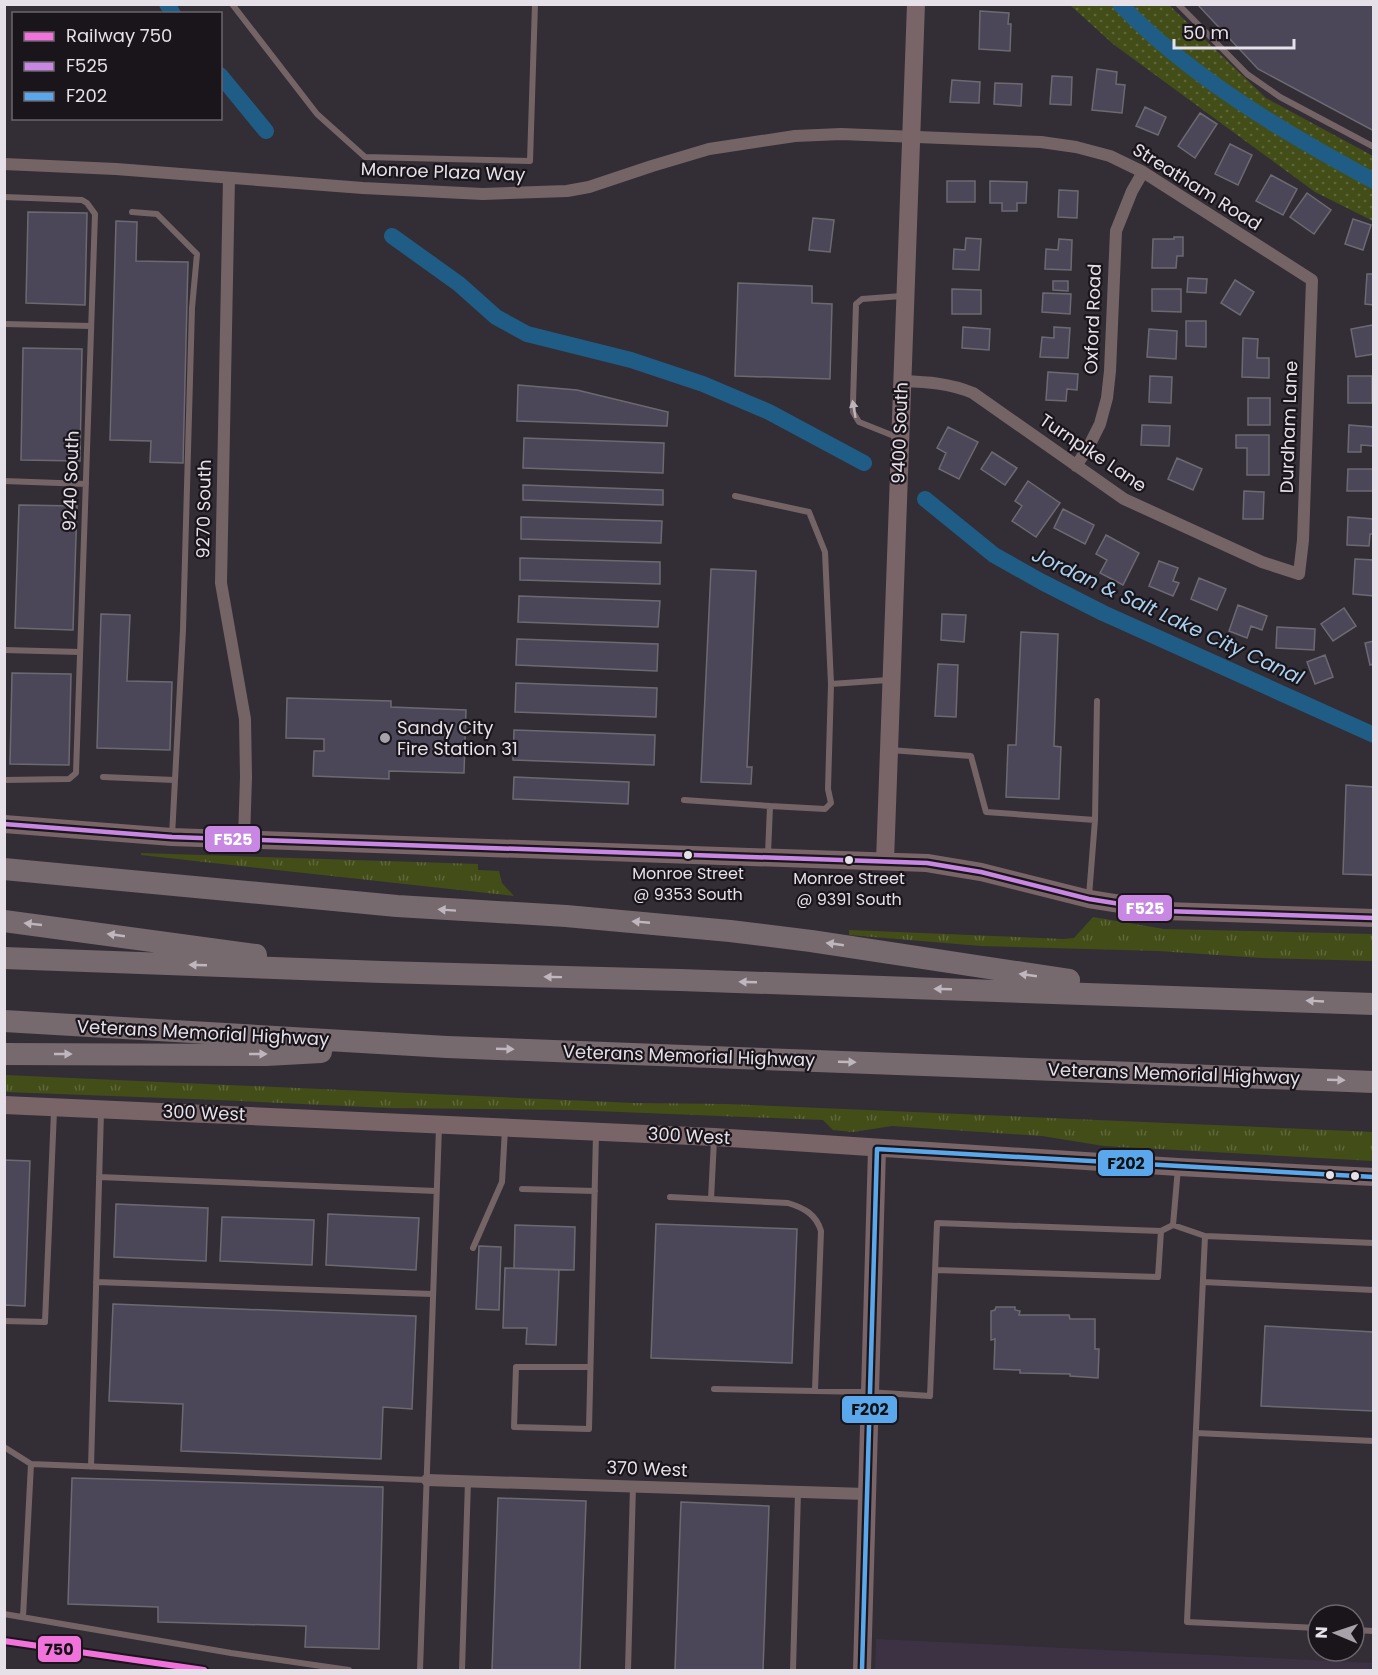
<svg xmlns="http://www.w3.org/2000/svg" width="1378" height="1675" font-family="Poppins,sans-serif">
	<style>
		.built { fill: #3d3243 }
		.grass { fill: url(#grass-tufts) }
		.park { fill: url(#park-dots) }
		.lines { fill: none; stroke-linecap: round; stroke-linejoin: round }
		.canal { stroke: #1f5d86; stroke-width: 16 }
		.building { fill: #4b4759; stroke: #6c6a70; stroke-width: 1.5 }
		.lane { stroke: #756466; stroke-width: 6 }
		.street { stroke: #756466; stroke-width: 12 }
		.secondary { stroke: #796568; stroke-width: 18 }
		.highway { stroke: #766a6e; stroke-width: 22 }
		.bus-1-casing { stroke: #19151b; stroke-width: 9 }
		.bus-2-casing { stroke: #19151b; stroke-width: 9 }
		.bus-1 { stroke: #c787e3; stroke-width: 4.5 }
		.bus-2 { stroke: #5aa8eb; stroke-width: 4.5 }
		.rail-1-casing { stroke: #19151b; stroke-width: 10 }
		.rail-1 { stroke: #f172db; stroke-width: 6 }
		.oneway { fill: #beb5ba }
		.oneway2 { fill: #bfb7bd }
		.poi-dot { fill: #a7a2a9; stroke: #19151b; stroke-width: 2 }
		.bus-dot { fill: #e6e0e8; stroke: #19151b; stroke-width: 2 }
		.labels { text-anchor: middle; stroke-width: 4.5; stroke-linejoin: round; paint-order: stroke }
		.bus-label { font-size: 16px; fill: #e6e0e8; stroke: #19151b }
		.street-label { font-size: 18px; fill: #e6e0e8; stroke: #19151b }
		.poi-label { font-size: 18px; fill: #e6e0e8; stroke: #19151b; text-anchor: start }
		.water-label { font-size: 20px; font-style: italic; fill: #a9d1f0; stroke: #19151b }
		.line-badge { stroke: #19151b; stroke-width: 2 }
		.badge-label { font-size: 16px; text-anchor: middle; font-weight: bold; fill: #fff }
		.pale-badge-label { font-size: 16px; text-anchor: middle; font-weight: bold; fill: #111 }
	</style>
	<defs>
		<pattern id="grass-tufts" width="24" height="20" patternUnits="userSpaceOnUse" patternTransform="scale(1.5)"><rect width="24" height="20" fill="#434d18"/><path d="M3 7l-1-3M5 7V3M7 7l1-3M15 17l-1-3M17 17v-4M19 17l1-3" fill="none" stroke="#5e663a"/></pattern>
		<pattern id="park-dots" width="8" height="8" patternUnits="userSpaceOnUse" patternTransform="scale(1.5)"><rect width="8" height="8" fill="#434d18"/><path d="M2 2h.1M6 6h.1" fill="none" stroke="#5e663a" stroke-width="1.8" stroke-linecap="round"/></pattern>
	</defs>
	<rect width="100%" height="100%" fill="#332e35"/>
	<path class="built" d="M876,1639L1373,1663V1670H875Z"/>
	<path class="grass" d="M141,853L478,864V870L499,871L502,883L514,896L141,855Z
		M1093,917L1164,929L1373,934V961L1262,958L1158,951L981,946L849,935V930L1064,939L1074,938Z
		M5,1075L634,1103L727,1104L1373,1132V1161L1104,1146L1042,1136L892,1126L853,1132L833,1130L823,1120L571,1110L389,1108L219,1100L5,1092Z"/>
	<path class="park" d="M1070,5H1169L1266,98L1373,156V221L1315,192L1113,44Z"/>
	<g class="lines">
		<path class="canal" d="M167,4L173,14
			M1120,4C1190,77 1285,133 1374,181
			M220,75L266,131
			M392,236L459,284L496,317L527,334L631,360L703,384L769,412L864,463
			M925,499L994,555L1042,582L1103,613L1374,735"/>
	</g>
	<path class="building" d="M1197,4H1374V131L1258,69Z
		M980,11L1009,13L1008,24H1011L1010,51L979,49Z
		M1097,69L1117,72L1116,84L1125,85L1122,113L1092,110Z
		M1052,76L1072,77L1071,105L1050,104Z
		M952,80L980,82L979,103L950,102Z
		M995,83L1022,84L1021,106L994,104Z
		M1145,107L1166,117L1158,135L1136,126Z
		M1200,113L1217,124L1195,158L1178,146Z
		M1230,144L1252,155L1238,185L1215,174Z
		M1271,175L1297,189L1283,215L1256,201Z
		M947,181H975V202H947Z
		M990,181L1027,182L1026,203H1017V211H1002V203H990Z
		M1059,190L1078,191L1077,218L1058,217Z
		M1307,193L1331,210L1314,234L1290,217Z
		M28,212L87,213L85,305L26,303Z
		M813,218L834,220L830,252L809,250Z
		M1353,219L1371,225L1363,250L1345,244Z
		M116,221L137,222L136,261L188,262L183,463L150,462L151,441L110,440Z
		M1174,237H1183V256H1177L1176,268H1152L1153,239H1174Z
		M966,238L981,239L979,270L953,269L954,249L965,250Z
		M1059,239L1072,240L1071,270L1045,269L1046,249L1058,250Z
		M1367,274H1374V305L1365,304Z
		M1188,278L1207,279L1206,293L1187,292Z
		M1235,280L1254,292L1240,315L1221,303Z
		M1053,281H1068V291L1053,290Z
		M738,283L812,286V303L832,304L830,379L735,376Z
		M952,289L981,290V314H952Z
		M1152,289H1181V312L1152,311Z
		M1043,293L1071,294L1070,314L1042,312Z
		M1186,321H1206V347L1186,346Z
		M1373,325L1374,354L1356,357L1351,329Z
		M963,327L990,329L989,350L962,348Z
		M1054,327L1070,328L1068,358L1040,357L1042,337L1054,338Z
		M1149,329L1177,331L1176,359L1147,357Z
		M1243,338L1258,339L1257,358H1269V378L1242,377Z
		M23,348L82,349L80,461L21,460Z
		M1048,372L1078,374L1077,390L1067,389L1066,401L1046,400Z
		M1150,376L1172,377L1171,403L1149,402Z
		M1348,376H1372V403H1348Z
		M518,385L577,390L668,412L667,426L517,421Z
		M1248,398H1270V425H1248Z
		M1142,425L1170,426L1169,446L1141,445Z
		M1349,425L1374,427V446L1361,445V452H1348Z
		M948,427L978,442L959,479L939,469L946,453L937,448Z
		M1236,435H1269V475H1247V448H1236Z
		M524,438L664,443L663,473L523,468Z
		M992,452L1017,468L1005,485L981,469Z
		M1177,458L1202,469L1193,490L1168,479Z
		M1348,469H1374V491H1347Z
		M1028,481L1060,503L1036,537L1012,521L1022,506L1015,501Z
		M523,485L663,490V505L523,500Z
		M1244,491L1264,492L1263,519H1243Z
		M19,505L77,506L73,630L15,628Z
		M1063,509L1094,525L1085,544L1054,528Z
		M521,517L662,521L661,543L521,539Z
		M1348,517L1374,519V534H1370L1369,546L1347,545Z
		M1106,535L1139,553L1123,585L1100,573L1107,560L1096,554Z
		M520,558L660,562V584L520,580Z
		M1355,559L1374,560V596L1353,594Z
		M1159,561L1178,568L1173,581L1179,583L1173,596L1149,586Z
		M711,569L756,571L747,767H752L751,784L701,782Z
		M1199,578L1226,589L1217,610L1191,599Z
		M519,596L660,601L658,627L518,622Z
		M1238,605L1267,616L1262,630L1251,626L1247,638L1229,631Z
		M1344,608L1356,626L1333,641L1321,624Z
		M101,614L130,615L127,681L172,682L170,750L97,748Z
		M942,614L966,615L964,642L941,640Z
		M1277,627L1315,629L1314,650L1276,648Z
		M1021,632L1058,634L1054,746L1061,747L1059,799L1006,797L1008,745H1016Z
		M517,639L658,644L657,671L516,665Z
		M1374,641V664L1370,665L1365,643Z
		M1325,655L1333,677L1315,684L1307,662Z
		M938,664L958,665L956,717L935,716Z
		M12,673L71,674L69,765L10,764Z
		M516,683L657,688L656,717L515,712Z
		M287,698L391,701V707L466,710L464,773L389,771V779L313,776L314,751H324V739L286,738Z
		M514,730L655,735L654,765L513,760Z
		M514,777L629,782L628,804L513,799Z
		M1346,785L1374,787V875L1343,874Z
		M4,1160L30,1161L25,1306L4,1305Z
		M116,1204L208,1208L206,1261L114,1257Z
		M328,1214L419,1218L416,1270L326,1265Z
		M222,1217L314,1220L312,1265L220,1261Z
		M656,1224L797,1229L792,1363L651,1358Z
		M515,1225L575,1227L574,1270L514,1268Z
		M479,1246L501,1247L499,1310L476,1309Z
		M505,1268L559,1270L556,1345L526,1344L527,1328H503Z
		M113,1304L416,1316L412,1409L383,1407L381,1459L181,1451L183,1404L109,1401Z
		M996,1307H1015V1310L1020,1311L1019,1315H1069L1070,1319H1095V1349H1099L1098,1378L1070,1376V1374L1020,1373V1370L994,1369L995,1339L991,1340V1311L995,1310Z
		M1265,1326L1374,1332V1411L1261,1406Z
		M72,1478L383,1487L379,1649L305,1647L306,1626L158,1622V1607L68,1604Z
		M498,1498L586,1501L580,1670H492Z
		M681,1502L769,1506L763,1670H675Z"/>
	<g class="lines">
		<path class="lane" d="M232,4L317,114L365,157L530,161L535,4
			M1178,4L1247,74L1280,97L1374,147
			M4,197L82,200L87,203L95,214L76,773L69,779L4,780
			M132,212L157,214L197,254L192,308L183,630L172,836
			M4,324L91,326
			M899,438L859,422L853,412V402L856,304L862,299L902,296
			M4,481L86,484
			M735,496L809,512L825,552L831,684
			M4,650L80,652
			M890,750L971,756L986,812L1095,820L1089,896
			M103,777L174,780
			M684,800L770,806L768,854
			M770,806L825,809L831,803L828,789L831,684L888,680
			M1095,820L1097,701
			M99,1177L436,1191
			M522,1189L595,1191
			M670,1197L788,1203C804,1208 816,1214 821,1231L815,1390
			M711,1199L714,1140
			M1173,1225L1205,1236L1187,1622L1318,1628
			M1161,1231L1173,1225L1178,1168
			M1205,1236L1374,1243
			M473,1248L502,1182L505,1129
			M96,1282L432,1294
			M1203,1282L1374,1290
			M4,1321L45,1322L54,1111
			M590,1367H516L514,1427L589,1429L596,1134
			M714,1389L868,1392L930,1396L937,1223L1161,1231L1158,1277L935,1270
			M1196,1433L1374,1441
			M4,1447L31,1464L23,1617
			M31,1464L427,1480
			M91,1467L101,1112
			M4,1614L231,1653L349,1670
			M1354,1630L1374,1631
			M420,1670L439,1127
			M462,1670L468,1481
			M628,1670L633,1486
			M793,1670L798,1492"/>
		<path class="street" d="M4,164L116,169L363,188L483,194L567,191L589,187L652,166L709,149L795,136L841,134L1041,142L1076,147L1110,156L1143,172L1312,280L1303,540L1299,574L1262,562L1124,499L973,393C949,383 927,382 902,381
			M229,178L221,583L245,719L246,777L244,839
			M1076,466L1089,446L1100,424L1107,398L1110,371L1116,231L1132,191L1143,172
			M427,1480L866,1494"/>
		<path class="secondary" d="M4,824L172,837L927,863L981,872L1089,899L1164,911L1374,918
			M885,861L916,4
			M4,1105L714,1137L1178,1167L1374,1177
			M862,1670L877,1149"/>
		<path class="highway" d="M4,869L397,906L566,916L730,931L811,941L1069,980
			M4,921L256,955
			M4,958L382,972L680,980L1374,1004
			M4,1021L447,1047L1374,1082
			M4,1054L266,1055L321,1052"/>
		<defs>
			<path id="bus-1" d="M4,824L172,837L927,863L981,872L1089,899L1164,911L1374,918"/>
			<path id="bus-2" d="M877,1149L1374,1177
				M862,1670L877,1149"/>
		</defs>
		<use href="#bus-1" class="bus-1-casing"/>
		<use href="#bus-2" class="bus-2-casing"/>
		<use href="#bus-1" class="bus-1"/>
		<use href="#bus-2" class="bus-2"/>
		<defs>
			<path id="rail-1" d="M4,1641L204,1670"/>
		</defs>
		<use href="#rail-1" class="rail-1-casing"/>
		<use href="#rail-1" class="rail-1"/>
	</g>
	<defs><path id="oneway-solid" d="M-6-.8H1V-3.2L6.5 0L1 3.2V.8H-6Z" transform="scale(1.5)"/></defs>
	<use class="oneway" href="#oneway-solid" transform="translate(854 409) rotate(-100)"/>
	<g class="oneway2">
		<use href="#oneway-solid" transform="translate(447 910) rotate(-176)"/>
		<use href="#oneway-solid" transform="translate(641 922) rotate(-175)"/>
		<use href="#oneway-solid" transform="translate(33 924) rotate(-174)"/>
		<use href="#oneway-solid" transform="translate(116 935) rotate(-172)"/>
		<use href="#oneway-solid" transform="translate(835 944) rotate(-172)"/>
		<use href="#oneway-solid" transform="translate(198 965) rotate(-178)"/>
		<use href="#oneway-solid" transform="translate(1028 975) rotate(-172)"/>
		<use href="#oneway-solid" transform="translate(553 977) rotate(-179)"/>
		<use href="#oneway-solid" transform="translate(748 982) rotate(-178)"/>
		<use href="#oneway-solid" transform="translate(943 989) rotate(-178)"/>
		<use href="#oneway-solid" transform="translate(1315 1001) rotate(-177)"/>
		<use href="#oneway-solid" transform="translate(505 1049) rotate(2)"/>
		<use href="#oneway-solid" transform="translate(63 1054)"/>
		<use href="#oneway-solid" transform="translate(258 1054)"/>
		<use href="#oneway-solid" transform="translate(847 1062) rotate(2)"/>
		<use href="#oneway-solid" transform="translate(1336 1080) rotate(2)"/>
	</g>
	<circle class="poi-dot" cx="385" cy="738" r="6"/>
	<g class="bus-dot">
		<circle cx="688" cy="855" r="5"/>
		<circle cx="849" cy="860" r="5"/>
		<circle cx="1330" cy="1175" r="5"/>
		<circle cx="1355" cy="1176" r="5"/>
	</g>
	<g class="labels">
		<g class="bus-label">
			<text x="688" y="879">Monroe Street<tspan x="688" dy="21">@ 9353 South</tspan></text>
			<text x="849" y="884">Monroe Street<tspan x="849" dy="21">@ 9391 South</tspan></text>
		</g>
		<g class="street-label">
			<text transform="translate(443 172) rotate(2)" y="6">Monroe Plaza Way</text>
			<text transform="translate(1197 187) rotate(32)" y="6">Streatham Road</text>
			<text transform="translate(1093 319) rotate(-88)" y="6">Oxford Road</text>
			<text transform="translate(1289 427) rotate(-88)" y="6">Durdham Lane</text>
			<text transform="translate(900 433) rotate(-88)" y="6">9400 South</text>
			<text transform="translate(1093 453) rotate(34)" y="6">Turnpike Lane</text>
			<text transform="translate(71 481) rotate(-88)" y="6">9240 South</text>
			<text transform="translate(204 509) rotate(-89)" y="6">9270 South</text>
			<text transform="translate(203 1033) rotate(3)" y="6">Veterans Memorial Highway</text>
			<text transform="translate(689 1056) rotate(2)" y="6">Veterans Memorial Highway</text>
			<text transform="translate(1174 1074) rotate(2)" y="6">Veterans Memorial Highway</text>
			<text transform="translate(204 1113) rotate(2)" y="6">300 West</text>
			<text transform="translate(689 1136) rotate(3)" y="6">300 West</text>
			<text transform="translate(647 1469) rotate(2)" y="6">370 West</text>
		</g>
		<g class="poi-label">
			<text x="397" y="734">Sandy City<tspan x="397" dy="21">Fire Station 31</tspan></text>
		</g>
		<g class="water-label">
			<text transform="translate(1168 616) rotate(25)" y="7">Jordan &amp; Salt Lake City Canal</text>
		</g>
	</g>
	<g class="line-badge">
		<rect x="204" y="825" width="57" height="28" rx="6" fill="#c787e3"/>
		<rect x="1117" y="894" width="56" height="28" rx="6" fill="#c787e3"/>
		<rect x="1097" y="1149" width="57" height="28" rx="6" fill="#5aa8eb"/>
		<rect x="841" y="1395" width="57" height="29" rx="6" fill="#5aa8eb"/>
		<rect x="37" y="1635" width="45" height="28" rx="6" fill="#f172db"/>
	</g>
	<g class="badge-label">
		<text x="233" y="845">F525</text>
		<text x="1145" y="914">F525</text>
	</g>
	<g class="pale-badge-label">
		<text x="1126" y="1169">F202</text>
		<text x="870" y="1415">F202</text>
		<text x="59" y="1655">750</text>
	</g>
	<rect width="1378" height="1675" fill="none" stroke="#e6e0e8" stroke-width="12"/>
	<rect x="12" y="12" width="210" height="108" fill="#19151b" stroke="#6b666d" stroke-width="1.5"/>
	<rect x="24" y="32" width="30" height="9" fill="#f172db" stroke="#6b666d" stroke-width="1.5"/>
	<text x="66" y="42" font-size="18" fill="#e6e0e8">Railway 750</text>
	<rect x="24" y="62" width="30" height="9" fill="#c787e3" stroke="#6b666d" stroke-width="1.5"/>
	<text x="66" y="72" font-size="18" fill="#e6e0e8">F525</text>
	<rect x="24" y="92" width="30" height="9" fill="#5aa8eb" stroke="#6b666d" stroke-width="1.5"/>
	<text x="66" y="102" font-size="18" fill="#e6e0e8">F202</text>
	<g transform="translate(1336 1633) rotate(272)"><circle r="28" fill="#19151b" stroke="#6b666d" stroke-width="1.5"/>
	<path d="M0-4.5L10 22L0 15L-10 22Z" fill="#a7a2a9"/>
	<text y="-9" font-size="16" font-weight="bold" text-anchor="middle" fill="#e6e0e8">N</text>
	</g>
	<path d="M1174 39v9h120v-9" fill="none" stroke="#e6e0e8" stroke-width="3"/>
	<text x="1183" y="39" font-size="18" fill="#e6e0e8" stroke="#19151b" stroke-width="4.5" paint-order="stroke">50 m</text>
</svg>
